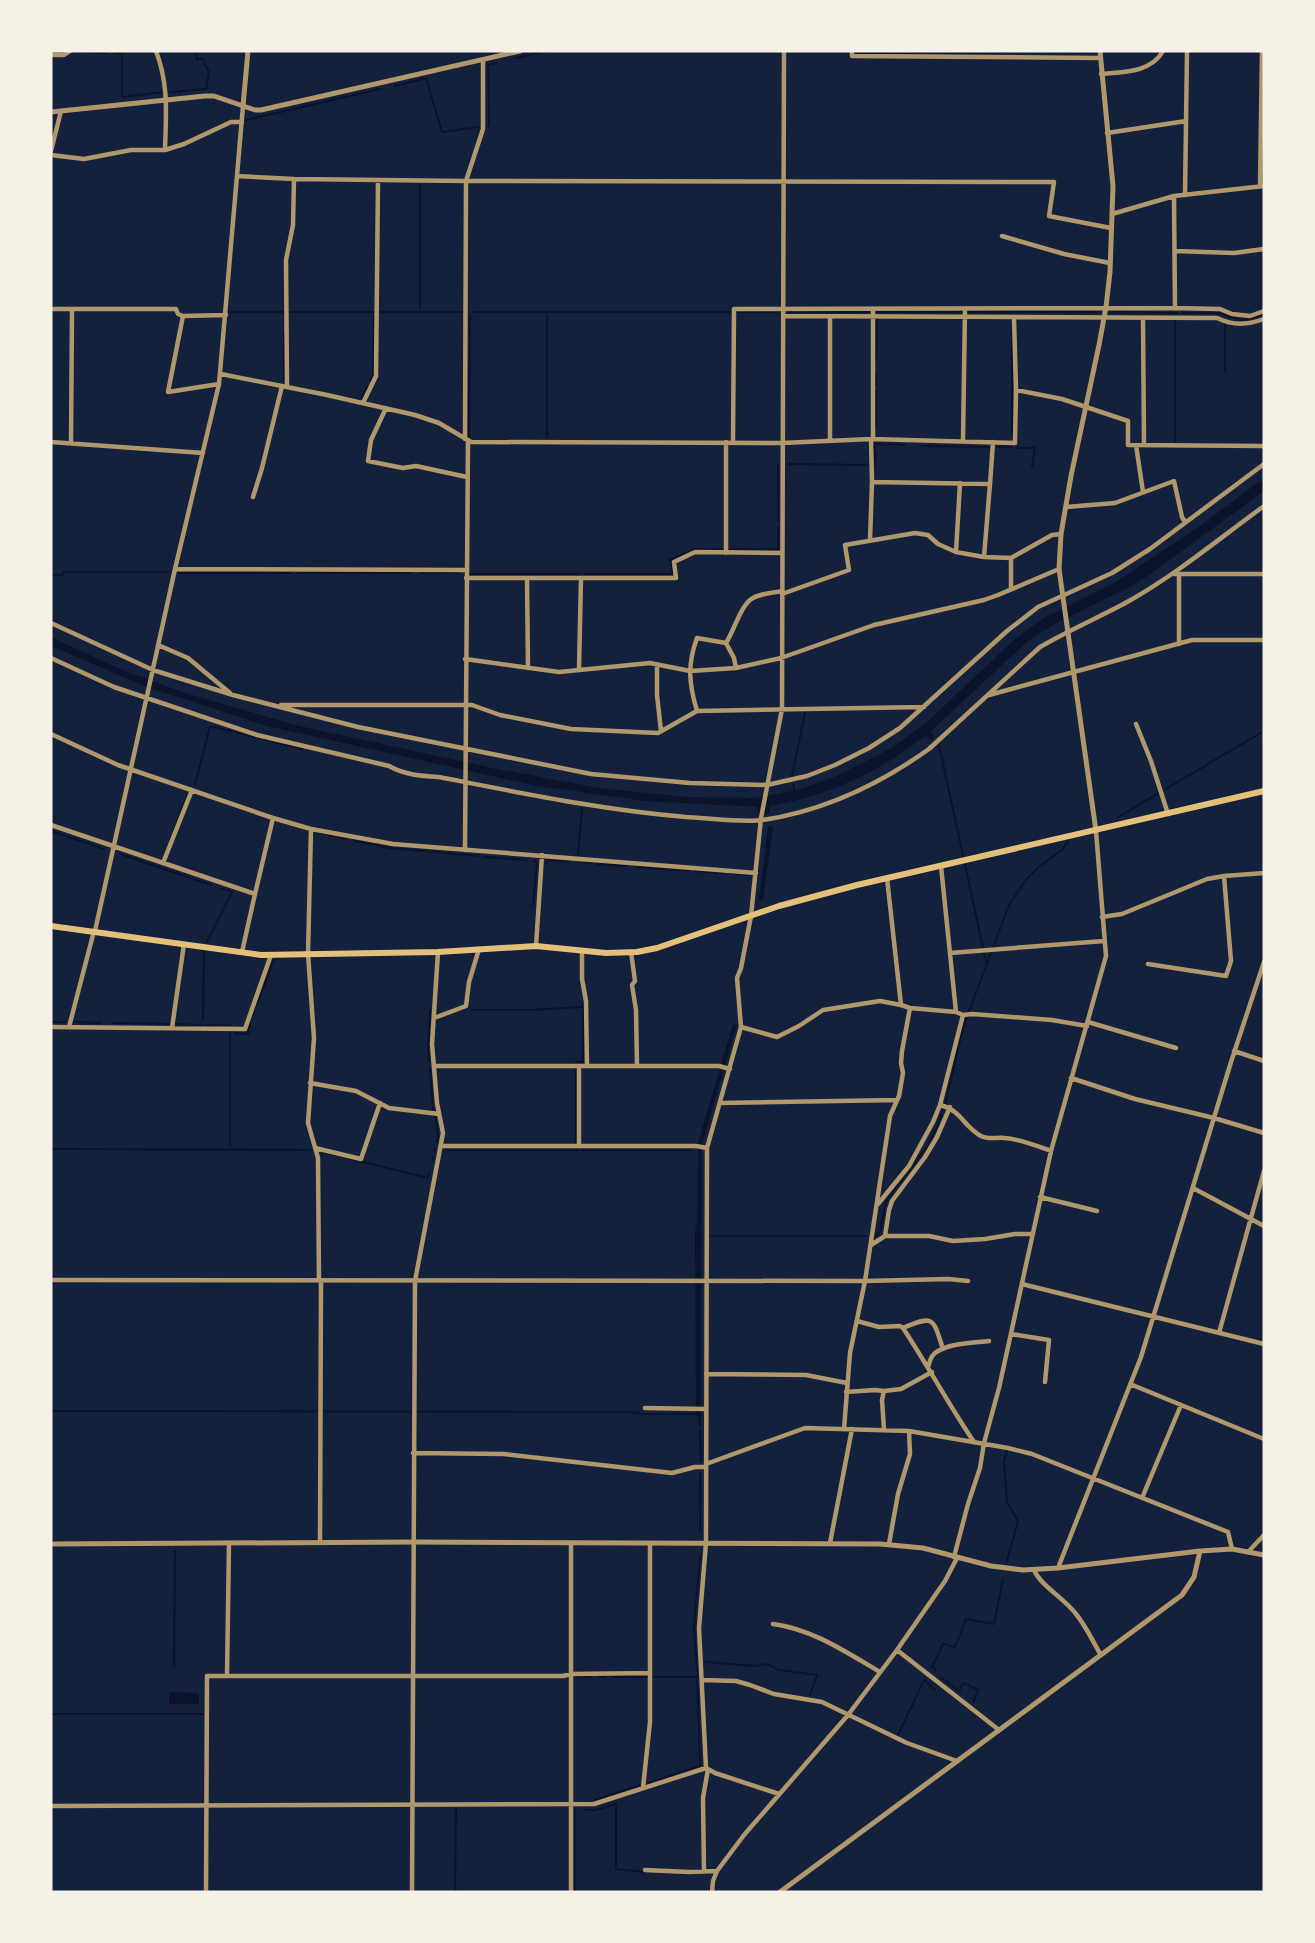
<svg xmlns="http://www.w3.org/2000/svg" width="1315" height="1943" font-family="Arial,sans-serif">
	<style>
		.water { fill: #0b132b }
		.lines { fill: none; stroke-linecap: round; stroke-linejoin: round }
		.stream { stroke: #0b132b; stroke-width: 2 }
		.minor { stroke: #b1986c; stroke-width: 4.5 }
		.tertiary { stroke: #b1986c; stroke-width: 5 }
		.secondary { stroke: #e5c07b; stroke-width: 6 }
	</style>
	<rect width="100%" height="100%" fill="#14213d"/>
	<path class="water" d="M1264,478V491L1152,573L1130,587L1055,624L1028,641L931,731L935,737L931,740L926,735C880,772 828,796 770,806V813L759,814L756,807L645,801L537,786L267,726L144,686L51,646V637L118,668L182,692L295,725L497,769L599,788L687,797L754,798L797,790L832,778L890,749L927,722L1015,639L1044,618L1116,582L1200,526Z
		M768,826L773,827L763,901L759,900Z
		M733,1024L737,1025L702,1144L701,1416H696L695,1232L697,1223L698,1143Z
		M169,1692L199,1693V1704H169Z"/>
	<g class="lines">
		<path class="stream" d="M848,51L849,53
			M75,52L106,53
			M114,53L122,54V97L164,92
			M855,53L1007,52
			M516,58L548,51
			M395,86L426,78L442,132L479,127
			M170,92L206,89L209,73L202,58L197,60L195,51
			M246,120L380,89
			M487,126H489L488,65L497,63
			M420,184V308
			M230,312H284V314
			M290,312H374
			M380,312H462
			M473,312H731
			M737,312H778
			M789,312H871
			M876,312H963
			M967,312H1100
			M1111,312L1177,313
			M1182,313H1218L1241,320L1264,315
			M1225,323V372
			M876,360L877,318
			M284,380V333
			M370,380L373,375L374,316
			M876,385V373
			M361,399L367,387
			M876,427V390
			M1012,433V328
			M469,436L470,315
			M547,437V315
			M1175,442V320
			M921,446L989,447
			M997,447H1012
			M1017,448H1035L1032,467
			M788,464L870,465
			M876,465L874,444L905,445
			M778,521V464
			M778,538V528
			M729,549H778V541
			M178,573H291
			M298,573H412
			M420,573H459
			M470,574H579
			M584,574H673L670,560L695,549H723
			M51,575H63V572H169
			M939,745L987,966
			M792,776L805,713
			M793,784L795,793
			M195,785L210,726L302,749
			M1164,790L1264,731
			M1117,818L1159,793
			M51,831L104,849
			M316,832L347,839
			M170,840L188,793
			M355,841L391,848L478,856
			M120,854L211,885
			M578,855L582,808
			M484,857L527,860
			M546,863L549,860L569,862
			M584,863H592
			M597,864L627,866
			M636,867L688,871
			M695,871L722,873
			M733,874L751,875
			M533,905L537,863L534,860
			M207,942L232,892L221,888
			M471,1010H529L583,1007
			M203,1020L204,952
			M51,1022H65
			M74,1022L101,1023
			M112,1023L169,1024
			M175,1024L203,1025
			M206,1025H231
			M235,1033L248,1034L251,1019L274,960
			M429,1061L428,1047L430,1011
			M576,1062H583V1003
			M230,1063V1033
			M430,1068L433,1109
			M230,1101V1065
			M435,1117L438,1136L437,1142
			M576,1143V1069
			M230,1145V1103
			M51,1149L312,1150
			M447,1150H578
			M582,1150H691
			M322,1152L428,1178L429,1173
			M434,1152L435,1148
			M432,1161L433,1158
			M710,1236H867
			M874,1236L880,1232L886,1201L926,1148L937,1127L946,1102L959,1044L966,1019L1009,905L1026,880L1039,867L1062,850L1068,841
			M51,1411L631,1412L646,1414H696
			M699,1414L700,1426
			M700,1431L701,1462
			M700,1531V1473
			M1007,1561L1018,1521L1007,1502L1004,1461L1007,1451
			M705,1662L754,1666L768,1664L779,1670L817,1675L810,1695
			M174,1665L175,1551
			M936,1670L932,1667L943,1644L955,1647L966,1619L994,1624L1003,1579
			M697,1671L694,1627L700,1555
			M576,1677H591
			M599,1677H605
			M613,1677H649
			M654,1677H697
			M942,1678L959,1691L963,1683L979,1690L973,1702
			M51,1714H203
			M898,1735L924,1680L934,1689
			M648,1783L700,1766L697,1676
			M595,1800L640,1785
			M584,1810H596L616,1804V1869L643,1872
			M455,1892L456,1809
			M575,1892V1809"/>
		<path class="minor" d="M156,51C169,85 166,114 165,150
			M852,51V56L1100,58
			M51,55H64L70,51
			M1101,74C1122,72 1151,73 1163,51
			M1107,133L1186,121
			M51,151L61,111
			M51,155L84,159L131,150H165L184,144L231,122H242
			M237,176L294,179L466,181L1054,182L1049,216L1111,228
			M1260,186L1262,51
			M1185,195L1187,51
			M1112,214L1174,196L1264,186
			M1002,236L1064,254L1110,263
			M1175,251L1234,253L1264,249
			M1175,308L1220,309L1232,314L1250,316L1264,311
			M51,309H176L178,314L183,316L226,315
			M873,309V439
			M183,316L168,392L219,384
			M783,316L1217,318C1234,326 1247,325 1264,319
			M1014,318L1016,390
			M1143,318L1144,445
			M221,374L327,395L415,415L439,423L471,442L782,443L871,439L1015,443L1016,390L1062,399L1128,421V445L1264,446
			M287,387L286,260L293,225L294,179
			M363,403L376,376L378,180
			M386,408L371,440L368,461L403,468L416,466L467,477
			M465,439L466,181L483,129V60
			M830,441V316
			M963,441L965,309
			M51,442L203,453
			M726,442V553
			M733,442L734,309L1175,308L1174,196
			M71,443L72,309
			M1136,445L1143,492
			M872,482L990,484L984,557L1011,558V589
			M960,483L956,552L984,557
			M990,484L993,442
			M253,497L262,468L282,386
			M1066,507L1115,503L1174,481L1182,517L1185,522
			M870,540L872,482L871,439
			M1011,558L1052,535L1061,534
			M175,569L466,570
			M1174,574H1264
			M466,578H676L674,562L695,552L782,553
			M527,578L528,668
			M782,594L849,570L845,545L915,533L928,535L938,544L956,552
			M51,623L153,670L233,695L358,727L591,774L690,783L767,785L807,776L835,765L869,748L900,728L1007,631L1038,607L1112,573L1150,549L1264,464
			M1179,644V574
			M158,645L188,658L230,693
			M51,658L114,687L257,735L389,766C405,775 421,776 439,777C521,793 602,810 686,817C707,818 743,823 763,820C823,811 880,784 929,749L1040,647C1069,630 1100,617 1129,601C1177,574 1220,538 1264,506
			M465,659L559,672L650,663L690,671L736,668L781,658L874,625L984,600L998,595L1059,569
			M657,665V695L661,731
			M736,668L734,658L726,643C734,631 741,604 753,598C761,593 773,593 782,591
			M579,669L581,578
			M989,695L1192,640H1264
			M281,705H472L500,715L571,729L658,733L697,711L924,707
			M697,711C689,684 687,665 697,638L726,643
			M1136,724L1151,761L1168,814
			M51,734L118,765L273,818L311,829L393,844L756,873
			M51,825L255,894L242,952
			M311,829L308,954L314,1038L308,1123L318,1158L319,1281
			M465,850L468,440
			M163,863L192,790
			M941,866L956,1012
			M887,878L901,1005L910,1008L956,1012L963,1015L972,1014L1052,1020L1087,1026
			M255,894L273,818
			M1102,917L1122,914L1207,879L1224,876L1264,873
			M95,931L175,569L219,384L243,106
			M536,946L542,855
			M582,950V979L586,1001L587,1066
			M631,952L635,981L632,985L636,1010L637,1066
			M950,953L1104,941
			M1148,964L1226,976L1231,961L1224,876
			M434,1018L466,1006L469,982L479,949
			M1088,1022L1176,1048
			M51,1027L245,1029L271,955
			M69,1027L94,931
			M741,1027L777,1037L799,1026L823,1010L880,1001L901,1005
			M172,1028L184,944
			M1234,1051L1264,1061
			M434,1066H719L730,1069
			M579,1066V1146
			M1071,1078L1135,1099L1214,1118L1264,1133
			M310,1083L356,1091L389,1108L439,1114
			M720,1103L897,1100
			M940,1105C961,1110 964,1127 981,1136C989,1140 996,1137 1005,1138C1020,1139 1037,1146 1051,1151
			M441,1146H696L707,1148
			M315,1148L361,1159L380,1103
			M1193,1188L1264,1226
			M1040,1197L1097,1211
			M878,1204L909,1166L933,1122L940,1105L963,1015
			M885,1236L889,1210L892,1201L925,1157L937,1137L950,1107
			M871,1245L885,1236H929L953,1241L985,1239L1015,1234H1032
			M51,1280L865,1281L948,1279L968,1281
			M1022,1284L1264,1344
			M857,1321L879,1327L900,1326L903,1328C928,1366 949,1405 974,1442
			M903,1328C935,1314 933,1319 943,1349
			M1219,1333L1264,1171
			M1011,1334L1049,1340L1045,1382
			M928,1367C930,1362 930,1357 935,1353C948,1343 972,1343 989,1341
			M706,1374L806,1375L847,1383
			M1130,1384L1264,1439
			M846,1392L875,1390L884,1391L901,1389L932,1372
			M645,1408L706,1409
			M844,1429L850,1353L865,1281L890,1116L899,1096L903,1073L901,1063L902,1051L910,1008
			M884,1429L882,1400L884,1391
			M413,1453L504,1454L672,1473L695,1467H706
			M706,1464L805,1428L909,1431L1008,1448L1032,1454L1228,1532L1232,1549
			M1142,1498L1181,1405
			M320,1543L321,1281
			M571,1543V1892
			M830,1543L852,1429
			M889,1544L898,1494L910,1454L909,1431
			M1248,1552L1264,1535
			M954,1557L968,1504L980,1468L984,1443L999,1388L1051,1151L1106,956L1096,831
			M1058,1568L1141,1357L1231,1062L1264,962
			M1034,1570C1041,1586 1064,1598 1076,1614C1086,1626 1093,1642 1101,1655
			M773,1624C812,1629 846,1652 880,1672
			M897,1650L999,1730
			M227,1676L229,1543
			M702,1680L736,1681L750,1685L774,1694L822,1702L907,1743L957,1761
			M706,1768L699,1628L706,1543L707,1148L741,1027L737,978L741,968L751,916L761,818L782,709L784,51
			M643,1788L650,1722V1673
			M51,1806L594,1804L706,1768L715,1773L779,1794
			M645,1870L689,1872L717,1871
			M704,1871L703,1798L708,1769
			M206,1892L207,1676H563L571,1674L650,1673V1543
			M412,1892L415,1281L443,1133L437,1103L432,1044L438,952
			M712,1892L713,1881L717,1871L744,1835L848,1715L897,1650L945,1581L957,1558"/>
		<path class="tertiary" d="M243,106L248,51
			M51,112L205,96H214L255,110H261L520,51
			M1096,831L1059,569L1061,534L1071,476L1099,345L1106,307L1110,272L1113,186L1100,51
			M51,1544L413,1542L880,1544L923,1548L991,1566L1023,1570L1058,1568L1200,1551L1232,1549L1264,1555
			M780,1892L1182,1595L1194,1577L1200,1551"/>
		<path class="secondary" d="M51,926L261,955L438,952L536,946L606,953L637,952L657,948L779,906L857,885L1264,791"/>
	</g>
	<rect width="1315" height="1943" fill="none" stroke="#f6f1e7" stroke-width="105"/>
</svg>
